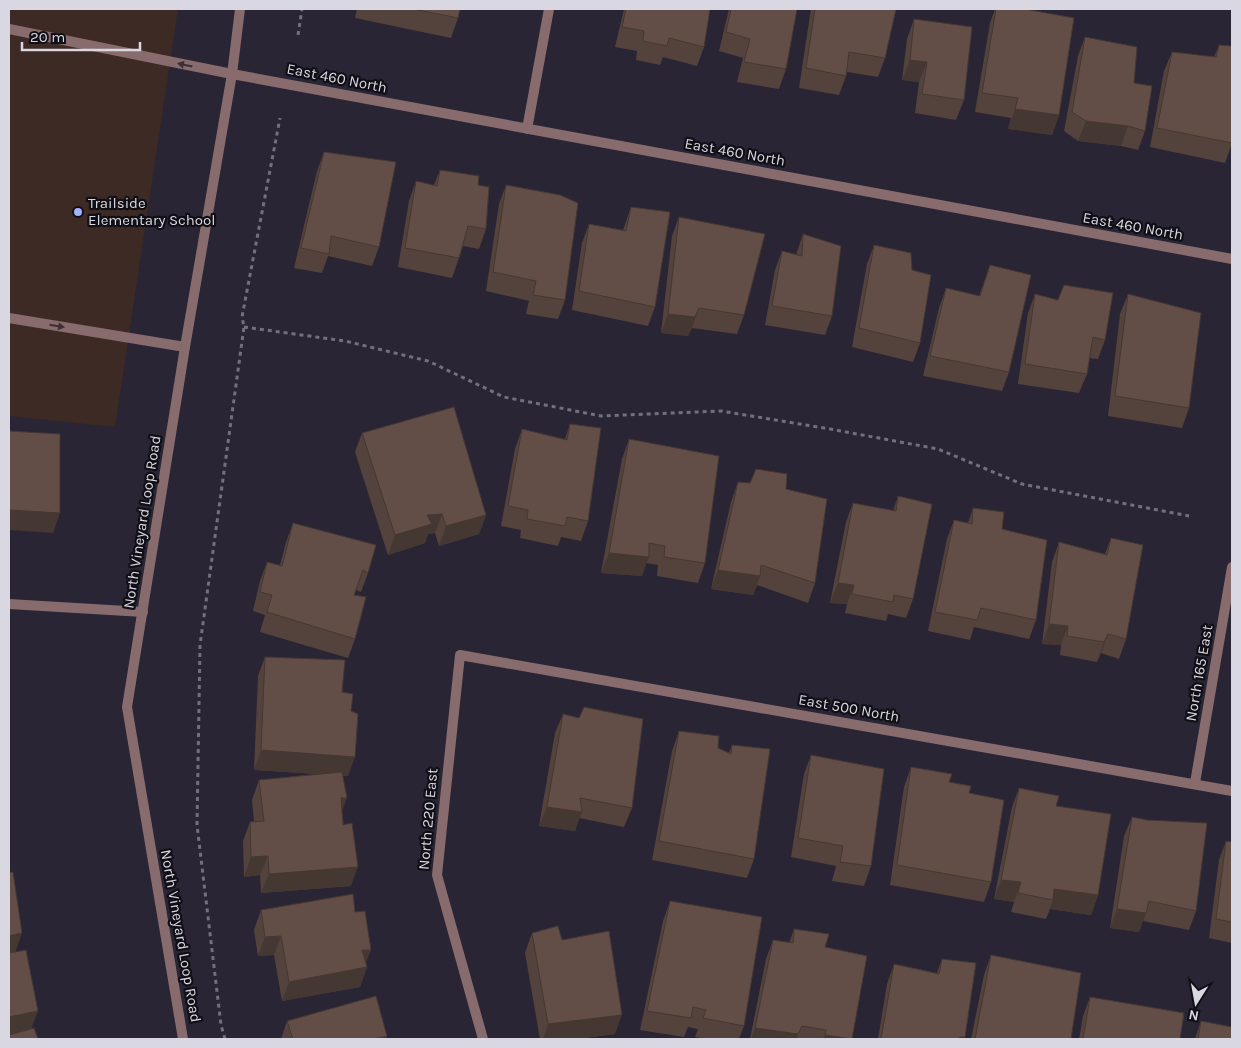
<svg xmlns="http://www.w3.org/2000/svg" width="1241" height="1048" font-family="Karla,sans-serif">
	<style>
		.education { fill: #3d2a24 }
		.lines { fill: none; stroke-linecap: round; stroke-linejoin: round }
		.path { stroke: #73707d; stroke-width: 3; stroke-dasharray: 4 4; stroke-linecap: butt }
		.service { stroke: #886b6d; stroke-width: 10 }
		.minor { stroke: #886b6d; stroke-width: 10 }
		.tertiary { stroke: #886b6d; stroke-width: 10 }
		.wall { fill: #54433d }
		.shaded-wall { fill: #453732 }
		.building { fill: #624e47; stroke: #453732 }
		.oneway { fill: #3b2f34 }
		.poi-dot { fill: #a1b3fd; stroke: #110f16; stroke-width: 2 }
		.labels { text-anchor: middle; stroke-width: 4.5; stroke-linejoin: round; paint-order: stroke }
		.street-label { font-size: 15px; fill: #d9d7e1; stroke: #110f16 }
		.poi-label { font-size: 15px; fill: #d9d7e1; stroke: #110f16; text-anchor: start }
	</style>
	<rect width="100%" height="100%" fill="#292535"/>
	<path class="education" d="M9,9H178L115,427L9,416Z"/>
	<g class="lines">
		<path class="path" d="M298,35L302,9
			M244,327L345,341L428,361L504,397L601,416L721,411L830,429L938,449L1022,484L1189,516
			M225,1039L221,1025L197,825L200,645L244,327L242,317L280,118"/>
		<path class="service" d="M9,29L232,74
			M9,318L185,347"/>
		<path class="minor" d="M232,74L1232,259
			M527,129L549,9
			M9,604L143,612
			M1195,783L1232,567
			M483,1039L437,875L460,655L1232,791"/>
		<path class="tertiary" d="M183,1039L127,707L185,347L232,74L240,9"/>
	</g>
	<path class="wall" d="M357,9H460L458,18L451,38L355,18Z
		M624,9H710L704,47L697,66L663,57L660,65L636,60L637,51L615,47Z
		M729,9H797L786,69L779,89L737,82L743,58L719,51Z
		M811,9H896L885,58L878,77L847,72L846,76L839,95L799,88Z
		M995,9H1025L1059,115L1052,135L1008,129L1011,118L975,112L990,23Z
		M914,19L964,100L956,120L915,113L919,82L902,80L907,39Z
		M1085,37L1134,83L1145,131L1138,150L1121,146L1078,141L1064,131L1078,56Z
		M1219,45L1232,143L1225,163L1150,147L1164,71L1172,52L1214,57Z
		M324,152L379,247L372,266L328,256L322,273L294,268L317,171Z
		M440,170L478,185L486,229L479,249L463,246L459,258L452,278L398,267L409,201L416,181L434,185Z
		M506,185L565,300L558,319L526,314L529,301L486,291L499,204Z
		M631,207L655,307L648,326L572,310L582,243L589,224L623,230Z
		M679,217L744,315L737,334L692,328L688,336L661,333L672,236Z
		M803,234L832,316L825,335L765,325L775,270L782,251L796,255Z
		M874,245L920,343L913,362L852,347L867,264Z
		M990,265L1009,372L1002,391L923,376L939,308L946,288L979,296Z
		M1035,294L1105,340L1098,359L1089,358L1087,374L1079,393L1018,384L1028,313Z
		M1128,294L1189,408L1182,428L1108,416L1120,314Z
		M570,424L588,521L581,541L561,537L558,546L520,538L521,530L501,526L515,449L522,429L565,439Z
		M362,433L486,515L479,534L439,546L435,533L428,534L425,543L388,555L355,452Z
		M629,439L705,563L698,583L657,576L658,565L646,563L642,576L601,573L622,459Z
		M738,482L786,489L815,583L808,603L757,585L753,595L711,589L731,502Z
		M898,496L913,599L906,618L888,614L886,621L845,613L847,604L830,603L846,522L853,503L893,511Z
		M973,508L1002,529L1036,620L1029,639L974,627L970,640L928,631L947,539L954,520L968,523Z
		M293,523L368,573L361,592L356,590L354,595L355,639L348,658L260,632L265,615L253,611L260,581L267,562L280,565L286,542Z
		M1111,538L1126,639L1119,659L1101,653L1097,662L1060,655L1061,645L1042,644L1052,562L1059,542L1105,554Z
		M265,657L342,692L351,711L348,776H343L342,810L351,886L261,893L260,875L244,877L243,841L250,822L254,821L252,800L259,780L317,774L254,770L258,676Z
		M563,714L579,718L632,808L624,827L579,818L575,831L539,826L555,733Z
		M679,731L729,753L732,745L754,859L747,878L652,860L672,751Z
		M811,755L871,866L864,886L832,881L836,866L791,857L804,774Z
		M911,767L949,782L969,793L991,882L984,902L890,885L904,787Z
		M1019,788L1056,806L1098,895L1091,915L1050,909L1046,919L1011,912L1014,902L994,899L1012,807Z
		M1132,817L1196,911L1189,930L1143,921L1139,932L1110,928L1124,836Z
		M1226,841L1232,842V943L1209,938L1219,860Z
		M670,901L744,1026L739,1039H706L695,1037L698,1029L688,1027L684,1037L640,1030L663,921Z
		M261,910L355,912L367,967L360,987L282,1001L274,955L258,956L254,930Z
		M794,929L825,947L867,956L851,1039H750L766,959L773,940L789,943Z
		M532,933L562,940L615,1034L576,1039H540L525,953Z
		M991,955L1071,1039H971L984,975Z
		M942,959L964,1039H878L887,984L894,964L937,973Z
		M1090,997L1180,1039H1079L1083,1016Z
		M287,1021L387,1036L386,1039H281Z
		M1201,1021L1232,1039H1195Z"/>
	<path class="shaded-wall" d="M910,60L927,62L919,82L902,80Z
		M1015,109L1059,115L1052,135L1008,129Z
		M1086,121L1128,126L1121,146L1078,141Z
		M699,308L692,328L688,336L661,333L668,314Z
		M9,510L60,513L53,533L9,530Z
		M442,514L435,533L428,534L425,543L388,555L395,535L427,515Z
		M486,515L479,534L439,546L446,526Z
		M609,553L649,557L642,576L601,573Z
		M718,570L760,576L753,595L711,589Z
		M838,583L854,585L847,604L830,603Z
		M1049,624L1068,626L1061,645L1042,644Z
		M1108,634L1101,653L1097,662L1104,642Z
		M261,750L355,757L348,776L254,770Z
		M341,798H347L340,817Z
		M547,807L582,812L575,831L539,826Z
		M268,856L260,875L244,877L251,857Z
		M358,867L351,886L261,893L269,874Z
		M1001,880L1021,882L1014,902L994,899Z
		M1054,889L1098,895L1091,915L1050,909L1053,900Z
		M1117,909L1146,913L1139,932L1110,928Z
		M22,933L15,953L9,954V936Z
		M281,936L274,955L258,956L265,937Z
		M362,950H371L364,968L367,967L360,987L282,1001L289,982Z
		M38,1011L31,1030L9,1035V1017Z
		M622,1015L615,1034L576,1039H543L548,1024Z
		M755,1028L798,1034L797,1039H751Z
		M825,1035L852,1039H823Z
		M387,1036L386,1039H373Z
		M960,1037H965L964,1039H959Z"/>
	<path class="building" d="M413,9H460L458,18Z
		M626,9H710L704,47L669,38L667,46L643,41L644,31L622,27Z
		M731,9H797L786,69L744,62L750,39L726,32Z
		M815,9H896L885,58L849,52L846,76L806,68Z
		M996,9H1025L1074,18L1059,115L1015,109L1018,98L982,93Z
		M914,19L972,27L964,100L922,94L927,62L910,60Z
		M1085,37L1137,47L1134,83L1152,86L1145,131L1128,126L1086,121L1072,112Z
		M1219,45L1232,46V143L1157,128L1172,52L1216,57Z
		M324,152L396,162L379,247L331,236L329,254L301,248Z
		M440,170L479,176L478,185L489,187L486,229L468,226L459,258L405,248L416,181L437,186Z
		M506,185L560,195L578,203L565,300L533,295L536,281L493,272Z
		M631,207L670,212L655,307L579,291L589,224L626,231Z
		M679,217L765,234L744,315L699,308L695,317L668,314Z
		M803,234L841,246L832,316L772,306L782,251L802,256Z
		M874,245L911,253L912,270L931,275L920,343L859,328Z
		M990,265L1031,275L1009,372L930,356L946,288L980,296Z
		M1064,285L1113,293L1105,340L1093,337L1087,374L1025,364L1035,294L1058,300Z
		M1128,294L1201,313L1189,408L1115,396Z
		M454,407L486,515L446,526L442,514L427,515L432,524L395,535L362,433Z
		M570,424L601,428L588,521L567,517L565,526L527,519L528,510L508,506L522,429L567,440Z
		M9,431L60,434V513L9,510Z
		M629,439L719,456L705,563L664,557L665,546L649,543V557L609,553Z
		M756,469L787,474L786,489L827,499L815,583L761,565L760,576L718,570L738,482L750,483Z
		M898,496L932,504L913,599L894,595L893,602L852,594L854,585L838,583L853,503L896,511Z
		M973,508L1004,512L1002,529L1047,540L1036,620L981,608L977,620L935,612L954,520L972,524Z
		M293,523L376,545L368,573L363,570L354,595L366,597L355,639L267,612L272,595L260,592L267,562L282,566Z
		M1111,538L1143,545L1126,639L1108,634L1104,642L1067,636L1068,626L1049,624L1059,542L1107,555Z
		M265,657L345,660L342,692L353,694L351,711L358,714L355,757L261,750Z
		M584,707L643,719L632,808L580,798L582,812L547,807L563,714L579,718Z
		M679,731L719,736L718,748L731,754L732,745L770,749L754,859L659,841Z
		M811,755L884,769L871,866L840,862L843,846L798,838Z
		M911,767L952,774L949,782L971,786L969,793L1004,800L991,882L897,865Z
		M342,772L347,798H341L343,825L352,823L358,867L269,874L268,856L251,857L250,822L264,821L259,780Z
		M1019,788L1059,796L1056,806L1111,814L1098,895L1054,889L1053,900L1018,893L1021,882L1001,880Z
		M1132,817L1147,820L1207,823L1196,911L1149,901L1146,913L1117,909Z
		M1226,841L1232,842V922L1216,919Z
		M13,872L22,933L9,936V873Z
		M353,894L355,912L365,911L371,950H362L367,967L289,982L281,936L265,937L261,910Z
		M670,901L762,917L744,1026L703,1018L706,1010L693,1007L691,1018L647,1011Z
		M558,926L562,940L609,931L622,1015L548,1024L532,933Z
		M794,929L829,934L825,947L867,956L852,1039L825,1035L826,1030L802,1026L798,1034L755,1028L773,940L793,943Z
		M26,950L38,1011L9,1017V953Z
		M991,955L1081,973L1071,1039H975Z
		M942,959L976,963L965,1037H960L959,1039H881L894,964L939,974Z
		M376,996L387,1036L373,1039H293L287,1021Z
		M1090,997L1184,1013L1180,1039H1083Z
		M1201,1021L1232,1027V1039H1198Z
		M34,1028L38,1039H9V1035Z"/>
	<defs><path id="oneway-solid" d="M-6-.8H1V-3.2L6.5 0L1 3.2V.8H-6Z" transform="scale(1.25)"/></defs>
	<g class="oneway">
		<use href="#oneway-solid" transform="translate(185 65) rotate(-168)"/>
		<use href="#oneway-solid" transform="translate(57 326) rotate(9)"/>
	</g>
	<circle class="poi-dot" cx="78" cy="212" r="5"/>
	<g class="labels">
		<g class="street-label">
			<text transform="translate(337 78) rotate(11)" y="5">East 460 North</text>
			<text transform="translate(735 152) rotate(10)" y="5">East 460 North</text>
			<text transform="translate(1133 226) rotate(10)" y="5">East 460 North</text>
			<text transform="translate(142 522) rotate(-81)" y="5">North Vineyard Loop Road</text>
			<text transform="translate(1199 673) rotate(-80)" y="5">North 165 East</text>
			<text transform="translate(849 708) rotate(10)" y="5">East 500 North</text>
			<text transform="translate(428 819) rotate(-85)" y="5">North 220 East</text>
			<text transform="translate(181 936) rotate(80)" y="5">North Vineyard Loop Road</text>
		</g>
		<g class="poi-label">
			<text x="88" y="208">Trailside<tspan x="88" dy="17">Elementary School</tspan></text>
		</g>
	</g>
	<rect width="1241" height="1048" fill="none" stroke="#d9d7e1" stroke-width="20"/>
	<g transform="translate(1196 1003) rotate(191)" stroke="#110f16" stroke-width="4" paint-order="stroke">
	<path d="M0-4L9 19L0 12L-9 19Z" fill="#d9d7e1"/>
	<text y="-8" font-size="14" font-weight="bold" text-anchor="middle" fill="#d9d7e1">N</text>
	</g>
	<path d="M22 42v8h118v-8" fill="none" stroke="#d9d7e1" stroke-width="2.5"/>
	<text x="30" y="42" font-size="15" fill="#d9d7e1" stroke="#110f16" stroke-width="4" paint-order="stroke">20 m</text>
</svg>
